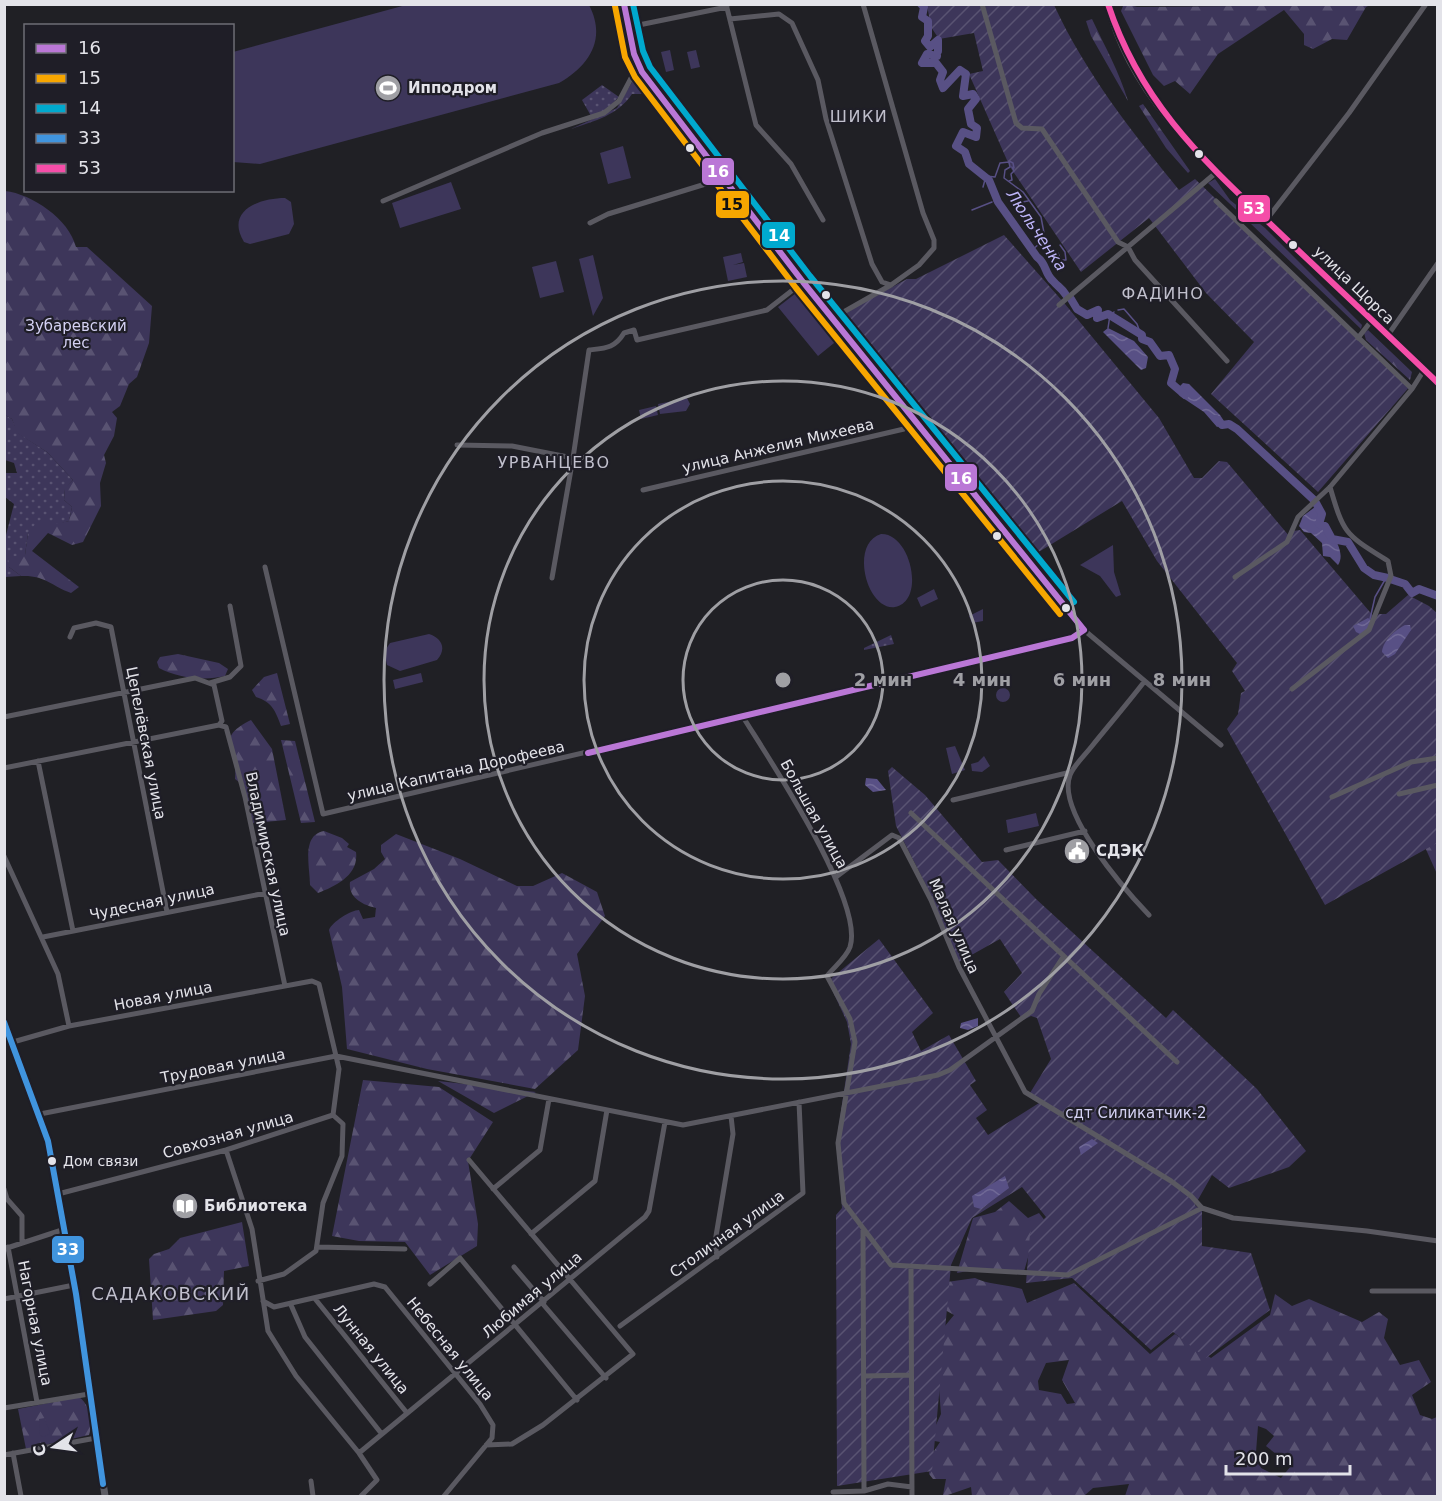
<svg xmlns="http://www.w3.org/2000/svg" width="1442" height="1501" font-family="'DejaVu Sans',sans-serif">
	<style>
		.grass { fill: url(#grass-dots) }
		.forest { fill: url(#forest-firs); fill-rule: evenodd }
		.park { fill: #3d365a }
		.garden { fill: url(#garden-furrows) }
		.water { fill: url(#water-waves) }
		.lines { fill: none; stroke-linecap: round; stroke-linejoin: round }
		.stream { stroke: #585085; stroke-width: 1.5 }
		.river { stroke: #585085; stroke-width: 8 }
		.minor { stroke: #5a5961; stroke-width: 5 }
		.major { stroke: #5c5c64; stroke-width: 7 }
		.bus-1-casing { stroke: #1f1e27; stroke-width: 10 }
		.bus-2-casing { stroke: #1f1e27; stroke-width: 10 }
		.bus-3-casing { stroke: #1f1e27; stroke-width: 10 }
		.bus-4-casing { stroke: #1f1e27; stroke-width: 10 }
		.bus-5-casing { stroke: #1f1e27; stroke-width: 10 }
		.bus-1 { stroke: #ba77d6; stroke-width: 6 }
		.bus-2 { stroke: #f7a600; stroke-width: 6 }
		.bus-3 { stroke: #00a9ce; stroke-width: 6 }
		.bus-4 { stroke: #4094de; stroke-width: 6 }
		.bus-5 { stroke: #f54da8; stroke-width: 6 }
		.ring { fill: none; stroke: #9f9fa4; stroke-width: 3 }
		.bus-dot { fill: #e3e3e9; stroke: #1f1e27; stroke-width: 2 }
		.labels { text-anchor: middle; stroke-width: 4.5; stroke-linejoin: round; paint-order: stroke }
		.bus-label { font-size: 14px; fill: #e3e3e9; stroke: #1f1e27; text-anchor: start }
		.poi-label { font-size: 15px; font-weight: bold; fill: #e3e3e9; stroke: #1f1e27; text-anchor: start }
		.street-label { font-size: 15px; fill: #e3e3e9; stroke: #1f1e27 }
		.park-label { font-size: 15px; fill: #d4d1f3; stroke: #1f1e27 }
		.neighbourhood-label { font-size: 16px; letter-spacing: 1.5px; fill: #c1c0cd; stroke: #1f1e27 }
		.water-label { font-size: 16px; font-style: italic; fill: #beb5f9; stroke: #1f1e27 }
		.quarter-label { font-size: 18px; letter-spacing: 1.5px; fill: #c1c0cd; stroke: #1f1e27 }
		.centre { fill: #9f9fa4; stroke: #1f1e27; stroke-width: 3 }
		.ring-label { font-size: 18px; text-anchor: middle; font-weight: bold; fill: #9f9fa4; stroke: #1f1e27; stroke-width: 4.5; stroke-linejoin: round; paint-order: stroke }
		.line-badge { stroke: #1f1e27; stroke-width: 2 }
		.badge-label { font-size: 16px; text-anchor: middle; font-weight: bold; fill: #fff }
		.pale-badge-label { font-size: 16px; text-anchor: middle; font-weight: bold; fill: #111 }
	</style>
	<defs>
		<pattern id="grass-dots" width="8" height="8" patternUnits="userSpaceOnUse" patternTransform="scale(1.5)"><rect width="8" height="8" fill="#3d365a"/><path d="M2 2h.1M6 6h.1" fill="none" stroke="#595372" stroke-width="1.8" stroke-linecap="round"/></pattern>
		<pattern id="forest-firs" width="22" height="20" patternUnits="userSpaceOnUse" patternTransform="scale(1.5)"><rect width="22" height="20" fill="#3d365a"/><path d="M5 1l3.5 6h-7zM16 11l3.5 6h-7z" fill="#595372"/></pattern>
		<pattern id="garden-furrows" width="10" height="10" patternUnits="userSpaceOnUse" patternTransform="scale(1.5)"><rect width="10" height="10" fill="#3d365a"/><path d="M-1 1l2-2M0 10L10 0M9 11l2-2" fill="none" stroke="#595372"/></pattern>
		<pattern id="water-waves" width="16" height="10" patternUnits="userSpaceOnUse" patternTransform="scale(1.5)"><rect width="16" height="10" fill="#585085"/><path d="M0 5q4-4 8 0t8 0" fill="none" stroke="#706996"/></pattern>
	</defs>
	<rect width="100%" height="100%" fill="#202025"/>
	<path class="grass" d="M635,77H639L652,95L650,101L642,94H632C618,115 595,121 571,129L617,108Z
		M602,85L619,97L605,111L591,116L582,100Z
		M5,415L12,419L18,433L47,452L73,480L65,489L64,500L72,507L69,521L28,533L25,555L9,567L21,576L5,577V539L14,504L5,497L4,473H17L14,463L5,460Z
		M891,635L894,644L864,650V648Z"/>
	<path class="forest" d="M1129,5L1137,7L1370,5L1366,7L1347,40L1332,39L1313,49L1304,45V34L1284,10L1218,54L1190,94L1175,81L1164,86L1153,75L1121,11L1123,6Z
		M1092,19C1105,47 1119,71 1128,101L1091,36L1086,21Z
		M1143,104L1190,171L1188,173L1166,148L1139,106Z
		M1215,179L1230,200L1265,228L1362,325L1361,329L1208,183Z
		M5,191C32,194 69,219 76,247H87L152,306L149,343L137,377L129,384L120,406L112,412L117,418L114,436L104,455L106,463L100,483L101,506L83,542L72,545L48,533L32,551L79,587L71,593C50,585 45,575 21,576L9,567L8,557L25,555L28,533L38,521L55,524L69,521L72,507L64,500L65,488L73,480L47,452L17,433L12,419L5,415Z
		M1368,330L1412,372L1410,380L1366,340L1364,333Z
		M178,654L219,663L228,669L225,676C204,681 178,678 159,668L157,662L160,657Z
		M277,673L290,724L281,726C275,710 272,702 256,697L252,690L264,677Z
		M251,720L272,749L286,820L253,823L244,786L235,779C238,748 213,739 251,720Z
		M281,740L295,741L315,822L301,823Z
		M324,831L342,838L349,844L347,847L356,852C359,875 336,886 318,893L310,885C310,867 301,835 324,831Z
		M396,834L460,859L517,886H533L562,873L597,892L605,916L577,954L585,996L578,1050L535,1089L427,1069L347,1049L342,987L329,930C332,922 351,910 359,910L363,919L375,917L376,908C363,905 348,898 350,882L374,869L385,859L381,852V845Z
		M1437,838V874L1424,845Z
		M363,1080L439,1087L493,1122L468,1161L478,1224L477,1246L430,1275L405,1242L359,1241L332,1236Z
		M438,1081L536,1092L494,1113Z
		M1009,1201L1028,1218L1039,1213L1049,1226L1035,1233L1023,1275L984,1268L957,1273L973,1218L995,1212Z
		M242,1222L249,1266L224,1271L223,1305L216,1311L153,1320L149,1259L154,1254L169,1249L180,1238Z
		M975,1278C986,1284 1008,1285 1022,1289L1027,1303L1074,1283L1150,1354L1175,1334L1211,1358L1270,1315L1275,1294L1292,1306L1309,1299L1362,1322L1379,1312L1388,1319L1384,1338L1400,1365L1419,1360L1431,1382L1412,1395L1420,1415L1432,1419L1437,1417V1496H1125L1129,1484L1093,1488L1084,1496H972L971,1487L945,1496L943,1495L946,1479H933L929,1474L932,1454L940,1442L929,1440L941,1414L935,1338L954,1315L945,1310L947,1282ZM1069,1360L1062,1380L1075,1403L1067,1404L1061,1394L1039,1390L1038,1381L1046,1363ZM1258,1426L1266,1429L1274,1436L1266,1446L1291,1466L1281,1478L1261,1468L1256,1452Z
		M79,1397C90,1404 93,1424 89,1435L26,1449L18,1409Z"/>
	<path class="park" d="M589,5C607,39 589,66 559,83L260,164L233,162V52L406,5Z
		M670,50L674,70L666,72L661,52Z
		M696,50L700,67L691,69L687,52Z
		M623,146L631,178L608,184L600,153Z
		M451,182L461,209L400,228L392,203Z
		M285,198L291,202L294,224L289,234L250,244L244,242C225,211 259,198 285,198Z
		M741,253L743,262L733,265L744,263L747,277L728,281L723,257Z
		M593,255L603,298L593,316L579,259Z
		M556,261L564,292L540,298L532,267Z
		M800,290L839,339L818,356L778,307Z
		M687,398L690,404L686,411L660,414L658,404Z
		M656,406L658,415L641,419L639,410Z
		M881,534C911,533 926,601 895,607C867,611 849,544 881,534Z
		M1113,545L1114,572L1121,595L1116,597L1100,576L1080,565Z
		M934,589L938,599L921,607L917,598Z
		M983,609V621L972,623L969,616Z
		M429,634C442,638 447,649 437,660L400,671L387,665L384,652L390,643Z
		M421,673L423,682L395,689L393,680Z
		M996 695a7 7 0 1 1 14 0a7 7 0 1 1-14 0Z
		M955,746L965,770L952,774L946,748Z
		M984,756L990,766L982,772L972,771L971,764L978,762Z
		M1036,813L1039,826L1008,833L1006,820Z
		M45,1418L50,1434L43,1437L40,1435L39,1419Z"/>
	<path class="garden" d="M927,5H1054C1086,74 1132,132 1179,190L1195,179L1411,385L1318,492L1211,394L1254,342L1206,293L1149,218L1081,272L1010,167L969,74L983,71L974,33L939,39L931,27Z
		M1004,235L1065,304L1159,418L1194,478H1202L1219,461L1227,462L1290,537L1293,531L1300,530L1375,618L1379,614H1386L1408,595L1429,606L1438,614L1437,843L1325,905L1227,729L1238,714L1241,693L1245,691L1232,671L1237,663L1157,561L1122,501L1037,553L844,313L907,279H916Z
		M892,767L925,795L982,862L998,860L1036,899L1166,1018L1173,1010L1257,1089L1306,1151L1289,1167L1229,1188L1212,1175L1195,1205L1202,1211V1246L1251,1253L1270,1310L1206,1358L1173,1332L1151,1350L1072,1278L1026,1283L1030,1233L1046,1217L1022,1187L972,1218L951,1265L932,1471L837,1486L836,1215L842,1208L837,1138L851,1044L847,1022L828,981L879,939L933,1013L912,1032L921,1051L949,1035L976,1081L970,1085L987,1110L976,1118L988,1135L1039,1103L1030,1093L1051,1059L1037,1018L1031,1016L1023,1020L1004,992L1022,973L1000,939L959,962L931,895L896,826L888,771Z"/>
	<path class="water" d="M1108,328L1134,341L1148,357L1146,368L1141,370L1103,332Z
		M1183,383L1189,384L1220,415L1224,421L1222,425L1217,427L1204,412L1180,396L1176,390Z
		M1315,507L1322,514L1319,524C1331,529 1347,552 1338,565L1330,557L1323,556L1322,543L1311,533L1304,532L1299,526L1303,516Z
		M1368,618L1371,620L1369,628L1360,634L1356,632L1353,626Z
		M1405,625H1410L1411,630L1395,654L1388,658L1382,652C1383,641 1395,630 1405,625Z
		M866,778L877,779L886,790L873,792L865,785Z
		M978,1018V1026L968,1030L960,1028L961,1023Z
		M1092,1139L1098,1143L1081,1155L1079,1147Z
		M1005,1176L1009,1188L981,1209L974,1207L972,1196Z"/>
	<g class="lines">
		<path class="stream" d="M1009,161L1013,163L1014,168
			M1009,181L1012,180L1011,174L1014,171L1012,167
			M983,187L986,176L995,177L1000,163L1009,162L1010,167L1005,170L1004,178L1023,192L1041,217L1044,233L1039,244
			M994,201H998
			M1022,202L1028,201
			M972,210L992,202
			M1032,250L1039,244L1051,252L1058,253L1061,260H1066L1065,252L1060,245
			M1118,310L1124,309L1137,324L1141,335
			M1108,328L1110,315L1114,312
			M1370,619L1375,597L1386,578"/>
		<path class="river" d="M921,4L924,7L922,17L928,21V36L925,41L930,47L938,40V51
			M937,56L927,54L922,63H936L943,72L940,80L943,88L960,70L966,74L963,96L973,94L976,99L968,109L971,124L977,128L976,137L963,132L956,146L965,152L969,164L989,180L998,202L1037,257C1047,264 1044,273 1053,281C1058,287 1062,288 1066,295
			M1071,299L1077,309L1087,315L1098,310L1097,318L1108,314L1142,335V339L1150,342L1160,356L1169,355L1175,369L1171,383L1185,395
			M1216,419L1222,425L1229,424L1237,429L1314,500
			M1316,503L1322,514L1319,524L1325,526L1332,539L1348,542L1364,568L1374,575L1388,578
			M1390,579L1405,584L1412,593L1419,589L1438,596"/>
		<path class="minor" d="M624,4L634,54L642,72L803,282L1084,630L1221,745
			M726,4L756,125L791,164L823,220
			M982,4L1016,123L1022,128L1042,129L1118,242L1128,247L1135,260L1227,361
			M730,19L779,14L792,23L818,80L826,119L872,264L882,282L891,285L919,265L934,248V240L923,213L863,4
			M629,27L727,7
			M383,201L542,133L604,113L619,101L638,65
			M1216,201L1412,389L1424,370
			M1267,219L1349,113L1426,4
			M590,223L608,214L725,178
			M1059,305L1218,171
			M833,318L891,285
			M1388,335L1438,263
			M1358,338L1372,320
			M457,445L512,446L573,458L552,578
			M573,458L589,350C606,348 615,348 624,333L634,330L637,340L767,310L803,282
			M643,490L904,429L916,421
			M265,567L323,814L1072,638L1084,630
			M1235,577L1287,542L1298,517L1330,487L1412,389
			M70,637L74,628L96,623L111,627L167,912
			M1144,682C1127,704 1109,725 1092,746C1085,755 1074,765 1070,775C1056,812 1125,890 1149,915
			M210,683L230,677L241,666L230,606
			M1292,689L1369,630L1391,576L1388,561C1345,534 1344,535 1330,487
			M4,717L195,678L214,685L222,721L219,725
			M743,717C769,759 865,902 850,947C846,958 834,967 827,976L850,1019L855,1042L838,1143L844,1203L891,1265L1068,1275L1202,1208
			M38,761L73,931
			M4,768L219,725L226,727L245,797L285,986
			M1399,794L1438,785
			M1332,797L1411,762L1438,758
			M953,800L1071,772
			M911,813L1177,1062
			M1006,850L1085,831
			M4,856L58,974L69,1026
			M836,877L892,835L899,838L931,900L959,967L1025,1092L1171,1181L1191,1196L1202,1208L1233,1218L1367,1231L1438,1241
			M43,937L266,893
			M13,1042L69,1026L312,981L319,984L336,1056L40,1114
			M333,1115L339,1069L336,1056L683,1125L938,1075L950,1070L1032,1011L1039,994L1063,957
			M226,1150L252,1229L268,1331L296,1376L359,1453L377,1480L361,1496
			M469,1160L633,1354L543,1425L512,1444L486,1445
			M4,1189L7,1199L22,1216V1242
			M493,1189L540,1150L549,1099
			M58,1194L226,1150L333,1115
			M863,1230L864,1491
			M531,1234L595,1181L607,1110
			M8,1247L37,1402
			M317,1247L405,1249
			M4,1249L65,1229
			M717,1257L715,1242L733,1134L731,1116
			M514,1267L544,1302
			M911,1267L912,1496
			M258,1281L284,1274L316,1251L323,1203L342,1156L343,1124L333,1115
			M430,1284L460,1258L577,1400
			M1372,1291H1438
			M4,1299L74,1285
			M316,1300L407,1413
			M263,1301L274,1307L374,1284L385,1287L480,1404L493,1425L492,1438L444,1496
			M542,1303L606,1378
			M291,1305L305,1337L381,1433
			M620,1326L803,1193L799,1102
			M864,1376L911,1375
			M4,1408L89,1394
			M13,1453L21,1496
			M359,1453L645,1217L649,1211L665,1122
			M4,1455L96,1438
			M311,1481L313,1496
			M833,1492L864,1491L888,1484L912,1487"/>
		<path class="major" d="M1108,4C1132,104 1221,175 1292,244C1341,290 1389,336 1438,383
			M4,1021L48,1141L76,1294L105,1496"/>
		<defs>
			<path id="bus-1" d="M624,4L634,54L642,72L803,282L1084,630
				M588,753L1072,638L1084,630"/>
			<path id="bus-2" d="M615,6L625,57L635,77L796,288L1060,614"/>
			<path id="bus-3" d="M633,4L643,51L650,67L810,276L1074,602"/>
			<path id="bus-4" d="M4,1022L48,1141L76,1294L103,1484"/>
			<path id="bus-5" d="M1108,4C1142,108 1209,165 1285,238C1336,286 1387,334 1438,383"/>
		</defs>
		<use href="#bus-1" class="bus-1-casing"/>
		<use href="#bus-2" class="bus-2-casing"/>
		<use href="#bus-3" class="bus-3-casing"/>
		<use href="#bus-4" class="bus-4-casing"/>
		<use href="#bus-5" class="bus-5-casing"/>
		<use href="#bus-1" class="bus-1"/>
		<use href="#bus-2" class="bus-2"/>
		<use href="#bus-3" class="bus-3"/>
		<use href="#bus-4" class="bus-4"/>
		<use href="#bus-5" class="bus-5"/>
	</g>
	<g class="ring">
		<circle cx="783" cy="680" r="100"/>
		<circle cx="783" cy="680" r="199"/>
		<circle cx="783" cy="680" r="299"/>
		<circle cx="783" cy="680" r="399"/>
	</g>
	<defs>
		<symbol id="stadium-disc" viewBox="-11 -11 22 22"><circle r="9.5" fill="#9f9fa4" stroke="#1f1e27"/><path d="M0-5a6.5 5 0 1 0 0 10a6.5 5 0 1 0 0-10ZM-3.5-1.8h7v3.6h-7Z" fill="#fff"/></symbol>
		<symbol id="civic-disc" viewBox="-11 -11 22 22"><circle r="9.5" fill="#9f9fa4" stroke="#1f1e27"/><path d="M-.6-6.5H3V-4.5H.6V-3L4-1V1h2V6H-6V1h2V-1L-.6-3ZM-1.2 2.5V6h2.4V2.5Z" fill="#fff"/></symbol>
		<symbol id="library-disc" viewBox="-11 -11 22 22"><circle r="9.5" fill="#9f9fa4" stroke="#1f1e27"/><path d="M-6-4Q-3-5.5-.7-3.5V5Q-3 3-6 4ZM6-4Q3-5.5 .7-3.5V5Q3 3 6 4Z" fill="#fff"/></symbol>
	</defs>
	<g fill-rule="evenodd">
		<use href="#stadium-disc" x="373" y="73" width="30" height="30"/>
		<use href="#civic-disc" x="1062" y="836" width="30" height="30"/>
		<use href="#library-disc" x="170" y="1191" width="30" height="30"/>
	</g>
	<g class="bus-dot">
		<circle cx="690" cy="148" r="5"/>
		<circle cx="1199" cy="154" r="5"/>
		<circle cx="1293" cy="245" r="5"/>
		<circle cx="826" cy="295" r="5"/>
		<circle cx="997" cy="536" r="5"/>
		<circle cx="1066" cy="608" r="5"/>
		<circle cx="52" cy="1161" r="5"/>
	</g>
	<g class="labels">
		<g class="bus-label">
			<text x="63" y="1166">Дом связи</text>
		</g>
		<g class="poi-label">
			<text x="408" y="93">Ипподром</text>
			<text x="1096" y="856">СДЭК</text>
			<text x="204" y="1211">Библиотека</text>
		</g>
		<g class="street-label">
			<text transform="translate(1354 285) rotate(44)" y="5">улица Щорса</text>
			<text transform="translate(778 446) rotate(-13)" y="5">улица Анжелия Михеева</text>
			<text transform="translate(146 743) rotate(79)" y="5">Цепелёвская улица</text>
			<text transform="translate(456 771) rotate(-13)" y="5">улица Капитана Дорофеева</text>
			<text transform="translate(814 814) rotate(61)" y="5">Большая улица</text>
			<text transform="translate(268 854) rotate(78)" y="5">Владимирская улица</text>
			<text transform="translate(152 902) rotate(-12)" y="5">Чудесная улица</text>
			<text transform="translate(954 926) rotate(66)" y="5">Малая улица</text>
			<text transform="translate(163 996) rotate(-11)" y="5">Новая улица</text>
			<text transform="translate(223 1066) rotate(-11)" y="5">Трудовая улица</text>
			<text transform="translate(228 1135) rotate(-16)" y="5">Совхозная улица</text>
			<text transform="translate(727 1234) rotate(-36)" y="5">Столичная улица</text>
			<text transform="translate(532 1295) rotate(-40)" y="5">Любимая улица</text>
			<text transform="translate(35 1323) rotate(79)" y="5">Нагорная улица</text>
			<text transform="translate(371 1349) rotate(51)" y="5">Лунная улица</text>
			<text transform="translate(450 1349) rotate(51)" y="5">Небесная улица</text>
		</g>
		<g class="park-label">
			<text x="76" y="331">Зубаревский<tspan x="76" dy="17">лес</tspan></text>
			<text x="1136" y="1118">сдт Силикатчик-2</text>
		</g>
		<g class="neighbourhood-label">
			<text x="859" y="122">ШИКИ</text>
			<text x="1163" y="299">ФАДИНО</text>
			<text x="554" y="468">УРВАНЦЕВО</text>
		</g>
		<g class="water-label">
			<text transform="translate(1037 230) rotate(56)" y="6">Люльченка</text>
		</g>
		<g class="quarter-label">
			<text x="171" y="1300">САДАКОВСКИЙ</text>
		</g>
	</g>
	<circle cx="783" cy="680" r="9" class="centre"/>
	<g class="ring-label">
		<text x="883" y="686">2 мин</text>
		<text x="982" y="686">4 мин</text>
		<text x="1082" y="686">6 мин</text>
		<text x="1182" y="686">8 мин</text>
	</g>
	<g class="line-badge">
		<rect x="701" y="157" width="34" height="29" rx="6" fill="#ba77d6"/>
		<rect x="715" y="190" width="35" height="29" rx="6" fill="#f7a600"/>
		<rect x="1237" y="194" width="34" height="29" rx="6" fill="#f54da8"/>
		<rect x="761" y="221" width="35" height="28" rx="6" fill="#00a9ce"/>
		<rect x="944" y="463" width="34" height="29" rx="6" fill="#ba77d6"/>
		<rect x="51" y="1235" width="34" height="29" rx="6" fill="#4094de"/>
	</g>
	<g class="badge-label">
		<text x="718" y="177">16</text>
		<text x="1254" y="214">53</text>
		<text x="779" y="241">14</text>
		<text x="961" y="484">16</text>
		<text x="68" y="1255">33</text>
	</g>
	<g class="pale-badge-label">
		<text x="732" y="210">15</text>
	</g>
	<rect width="1442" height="1501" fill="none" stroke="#e3e3e9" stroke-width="12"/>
	<rect x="24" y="24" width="210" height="168" fill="#1f1e27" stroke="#6d6d75" stroke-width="1.5"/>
	<rect x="36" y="44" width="30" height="9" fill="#ba77d6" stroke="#6d6d75" stroke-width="1.5"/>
	<text x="78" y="54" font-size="18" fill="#e3e3e9">16</text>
	<rect x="36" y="74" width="30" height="9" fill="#f7a600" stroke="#6d6d75" stroke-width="1.5"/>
	<text x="78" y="84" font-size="18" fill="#e3e3e9">15</text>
	<rect x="36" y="104" width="30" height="9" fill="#00a9ce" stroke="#6d6d75" stroke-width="1.5"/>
	<text x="78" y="114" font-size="18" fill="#e3e3e9">14</text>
	<rect x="36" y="134" width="30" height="9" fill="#4094de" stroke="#6d6d75" stroke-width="1.5"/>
	<text x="78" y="144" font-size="18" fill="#e3e3e9">33</text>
	<rect x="36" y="164" width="30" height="9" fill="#f54da8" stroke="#6d6d75" stroke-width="1.5"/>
	<text x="78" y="174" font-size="18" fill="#e3e3e9">53</text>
	<g transform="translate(54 1447) rotate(257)" stroke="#1f1e27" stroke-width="4.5" paint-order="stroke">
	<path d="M0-4.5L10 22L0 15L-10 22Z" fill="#e3e3e9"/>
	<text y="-9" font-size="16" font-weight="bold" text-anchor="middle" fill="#e3e3e9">С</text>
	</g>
	<path d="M1226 1465v9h124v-9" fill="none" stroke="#e3e3e9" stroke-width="3"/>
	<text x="1235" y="1465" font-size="18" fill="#e3e3e9" stroke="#1f1e27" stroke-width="4.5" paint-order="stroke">200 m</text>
</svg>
